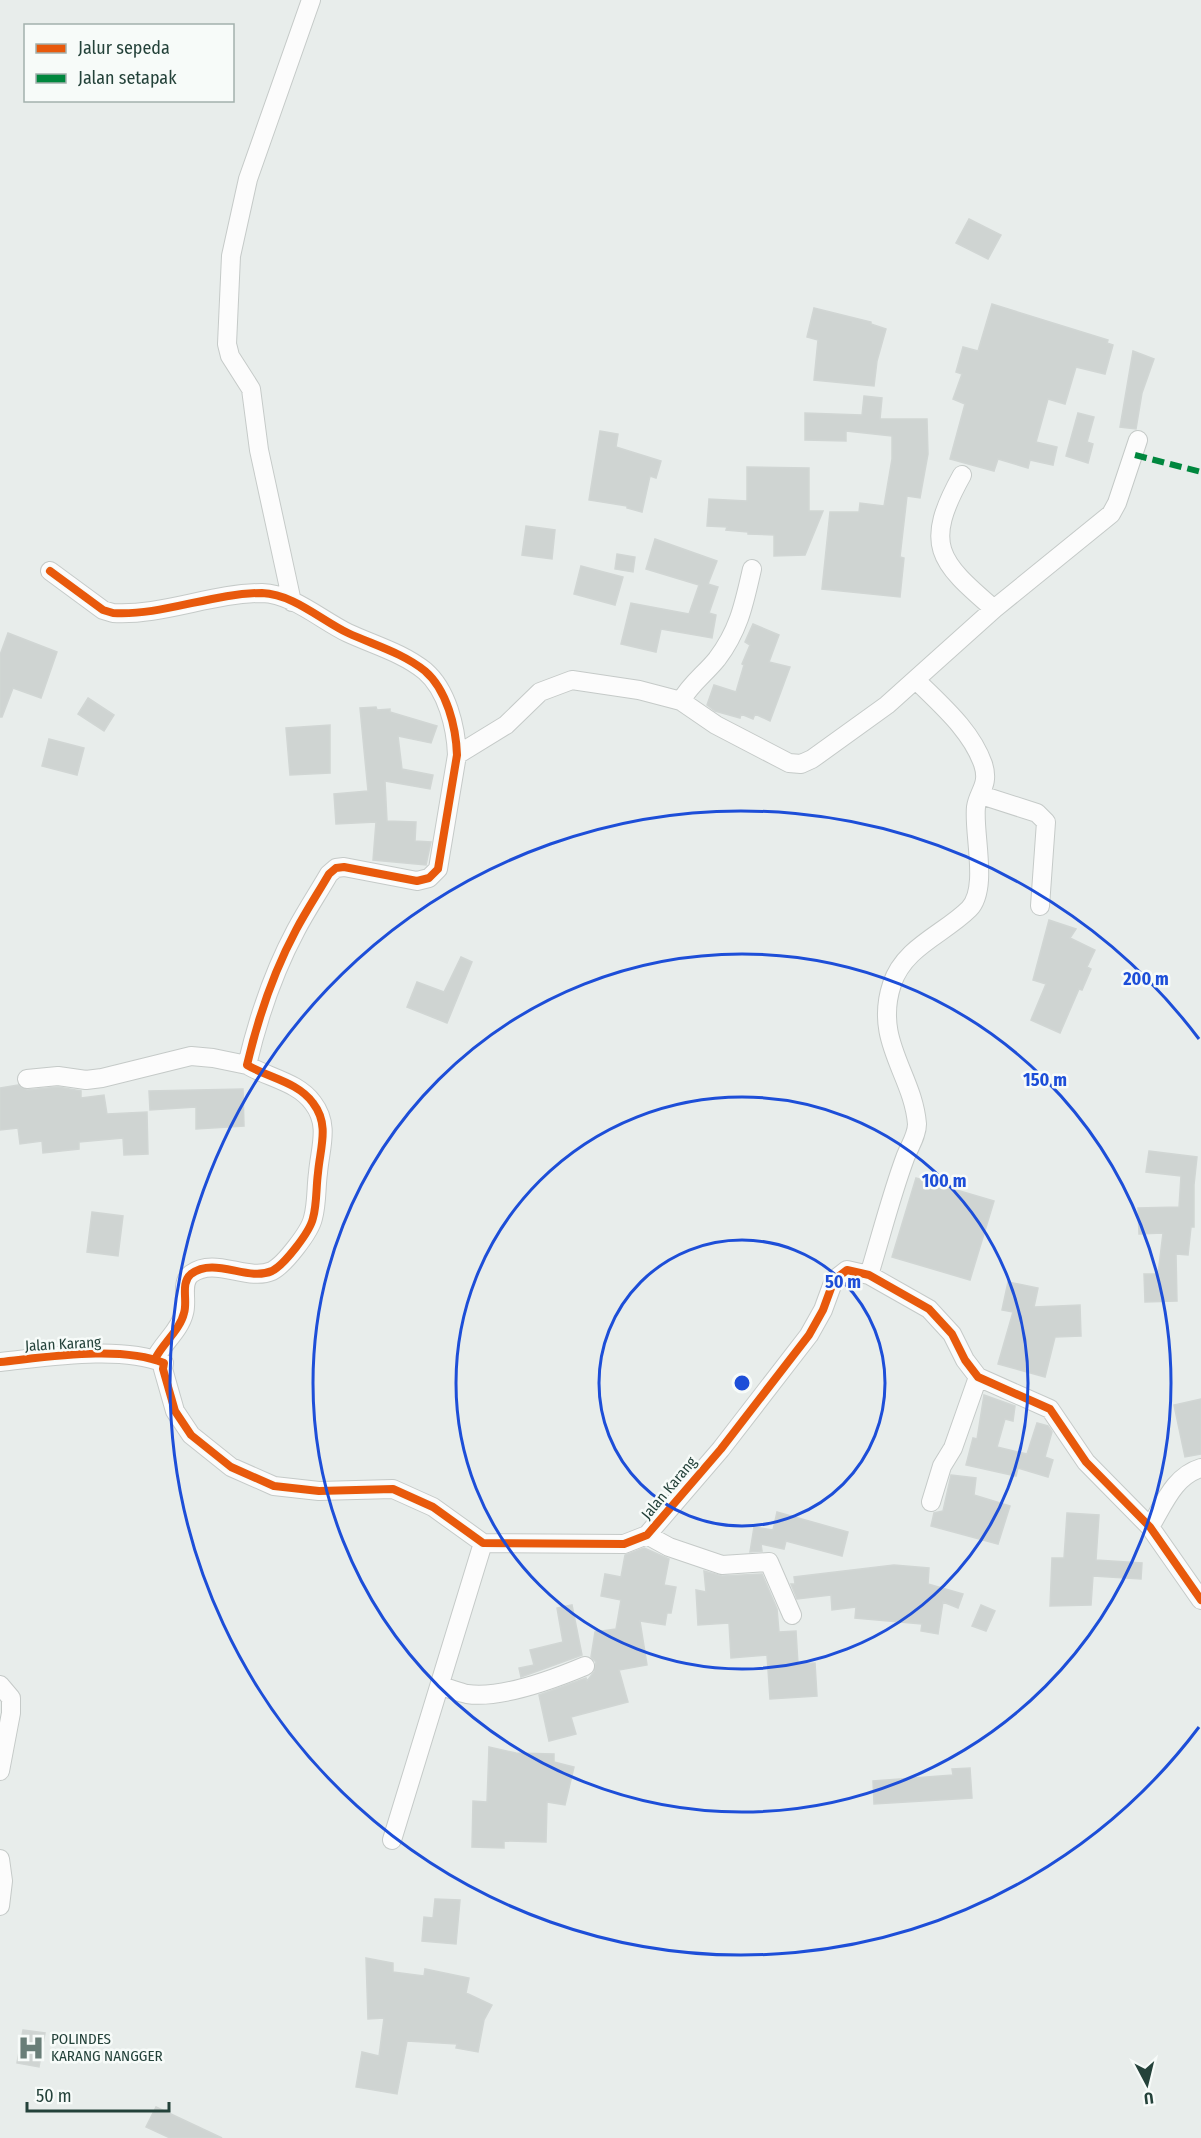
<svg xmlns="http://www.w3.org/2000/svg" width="1201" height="2138" font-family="'Fira Sans Condensed',sans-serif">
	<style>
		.building { fill: #cfd4d2; stroke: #d1d6d4; stroke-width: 1.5 }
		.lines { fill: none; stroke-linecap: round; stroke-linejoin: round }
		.minor-casing { stroke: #c5cac8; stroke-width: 20 }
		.minor { stroke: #fcfcfc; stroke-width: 18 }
		.quiet { stroke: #00873e; stroke-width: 6; stroke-dasharray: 12 6; stroke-linecap: butt }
		.cycleway-casing { stroke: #f7fbf9; stroke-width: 11 }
		.cycleway { stroke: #e8590c; stroke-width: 8 }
		.ring { fill: none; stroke: #1d4ed8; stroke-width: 3 }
		.labels { text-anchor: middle; stroke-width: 5; stroke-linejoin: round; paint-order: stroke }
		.street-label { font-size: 15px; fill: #24423a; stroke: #f7fbf9 }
		.poi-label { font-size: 15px; fill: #24423a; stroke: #f7fbf9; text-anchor: start }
		.centre { fill: #1d4ed8; stroke: #f7fbf9; stroke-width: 3 }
		.ring-label { font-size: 18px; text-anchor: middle; font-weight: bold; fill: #1d4ed8; stroke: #f7fbf9; stroke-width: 5; stroke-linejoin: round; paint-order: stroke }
	</style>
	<rect width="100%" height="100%" fill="#e8edeb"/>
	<path class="building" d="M969,219L1001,235L988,259L956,243Z
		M992,304L1108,340L1107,343L1113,345L1105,374L1076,367L1065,404L1048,399L1036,442L1057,447L1053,465L1030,460L1028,468L998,459L994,471L950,459L965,404L953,399L962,374L956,372L963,347L978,351Z
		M814,308L871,322V324L886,329L877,361L874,386L814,380L818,340L807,337Z
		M1133,351L1154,359L1142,393L1136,429L1120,427Z
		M864,396L882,398L880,419H927L928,454L920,498L907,496L900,557L904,558L900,597L822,589L830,512H859L860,503L884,506L892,459V436L846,431V441L805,440V413L862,415Z
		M1078,413L1094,417L1087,442L1093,444L1088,463L1066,456Z
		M600,431L618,434L616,447L661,461L656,478L650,476L642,512L627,508V506L589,500Z
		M747,467L809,468V511H823L805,555L774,556V535L748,534V532L726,530L727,527L707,526L709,499L747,501Z
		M526,526L555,530L552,559L522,555Z
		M655,539L717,561L708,584L718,587L709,613L716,615L712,638L661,629L656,652L621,644L631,603L689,614L699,585L646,569Z
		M617,554L635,557L633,572L615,569Z
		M581,566L623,577L615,605L574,594Z
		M753,624L779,635L769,662L790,667L770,721L755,714L753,719L741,714L740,718L715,711L707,705L714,685L736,692L744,665L742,664L750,645L745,642Z
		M8,633L57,652L41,698L13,688L2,717H0V655Z
		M88,698L114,715L104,731L78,714Z
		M376,707L377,710L390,709V712L437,726L431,743L398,736L402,769L433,775L430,789L385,781L387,821L416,822L415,841L431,842L426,865L373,860L376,822L336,824L334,794L368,791L360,708Z
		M330,725V773L290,775L286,728Z
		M49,739L84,748L77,775L42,766Z
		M1049,920L1076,929L1070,938L1095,950L1087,967L1091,969L1082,990L1079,989L1060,1033L1031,1020L1046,984L1033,980Z
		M461,957L472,962L447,1023L407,1007L417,982L444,992Z
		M18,1085L27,1090L58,1087L81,1091V1098L104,1095L107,1114L147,1112L148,1154L124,1155L123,1138L79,1142V1149L43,1153L42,1141L20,1144L18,1128L0,1130V1088Z
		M243,1089L244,1126L196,1129V1107L150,1110L149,1091Z
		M1149,1151L1197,1157L1194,1185V1227H1191L1188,1255L1176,1254L1177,1301L1145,1302L1144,1274H1158L1163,1233L1139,1234L1138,1208L1179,1207L1181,1176L1146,1172Z
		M916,1178L994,1201L970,1280L892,1257Z
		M92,1212L123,1216L118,1256L87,1252Z
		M1008,1282L1038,1288L1034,1307L1080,1305L1081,1336L1055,1337L1045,1377L998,1364L1013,1312L1002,1310Z
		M984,1395L1015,1406L1013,1421L1005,1419L997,1447L1027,1454L1037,1423L1048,1426L1052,1432L1045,1457L1053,1460L1048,1477L1018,1468L1016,1476L966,1465L973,1438L977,1439Z
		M1201,1399V1454L1185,1457L1174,1405Z
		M951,1475L976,1478L974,1495L1010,1506L998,1544L931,1526L934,1513L943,1511Z
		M777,1512L848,1532L842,1556L786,1541L784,1549L761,1544L762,1551L750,1552L754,1527L773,1530Z
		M1067,1513L1099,1515L1096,1560L1142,1563L1141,1579L1093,1576L1091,1605L1050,1606L1052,1558H1064Z
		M644,1548L669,1559L664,1585L676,1587L671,1613H667L665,1625L640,1621L647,1665L619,1670L628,1702L571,1717L576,1734L549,1741L539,1695L586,1678L587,1681L594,1672L596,1662L591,1657L595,1632L616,1629L621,1600L601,1596L605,1574L621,1577L625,1555Z
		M894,1565L929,1568L928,1584L963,1594L958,1608L943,1602L938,1634L921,1631L922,1624L855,1618L856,1607L832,1610L831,1595L797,1599L791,1584H795L794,1577Z
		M704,1571L722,1576L762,1574L777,1609L779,1632L796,1631L798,1664L815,1663L817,1696L770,1699L767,1655L731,1658L729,1623L698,1625L696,1590L706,1592Z
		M572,1605L582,1655L521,1677L519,1668L534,1665L530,1650L563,1642L557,1608Z
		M981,1605L995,1611L986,1631L972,1626Z
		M489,1747L516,1753L554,1754V1762L574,1767L565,1805L547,1802L546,1842L504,1841V1848L472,1847L473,1801L487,1802Z
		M970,1768L972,1798L874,1804L873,1781L953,1775L952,1769Z
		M435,1899L460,1900L456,1944L422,1941L424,1917L433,1918Z
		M366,1958L393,1963V1972L424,1976L425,1969L469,1978L466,1993L492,2005L484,2020L478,2052L456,2048L457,2044L407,2041L397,2094L356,2087L362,2052L379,2056L384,2018L368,2019Z
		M23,2030L45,2033L39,2067L17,2063Z
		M156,2107L222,2138H170L146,2127Z"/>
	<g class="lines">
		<defs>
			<path id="minor" d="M962,475C923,545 938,561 994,609
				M50,571L103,610L113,613C162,616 212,593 262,593C293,594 321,620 348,633C374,645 403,653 425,671C447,690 456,727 457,755L438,869L429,878L417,881L344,867L336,868L329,874C318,893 306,911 296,930C273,973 258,1018 247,1065C269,1078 298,1082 313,1103C330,1125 320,1148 318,1173C316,1187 317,1204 313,1218C310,1232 284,1265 272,1271C247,1282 215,1256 191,1274C180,1283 188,1301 184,1313C180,1330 163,1343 155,1359
				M292,602L259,450L251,389L230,356L227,344L231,256L248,179L311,0
				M681,701C690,684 705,674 717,659C739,630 744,604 752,569
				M457,755L506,725L540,692L572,680L639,690L681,701L716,725L789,763L801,764L812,759L887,705L994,609L1111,514L1117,503L1138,440
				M981,795L1037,813L1046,822L1040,906
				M27,1079L58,1076L86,1080L102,1078L191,1056L213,1058L247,1065
				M869,1275C881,1236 891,1196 905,1158C909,1147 917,1136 917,1124C913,1074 873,1041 892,984C904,947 944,934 969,909C989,889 973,833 976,807C978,792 990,785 983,764C971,730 941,705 916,680
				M0,1362C48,1357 120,1345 164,1363L163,1369L175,1411L191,1435L231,1467L274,1486L319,1491L393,1489L433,1507L483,1543L624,1544L647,1535L721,1449L809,1335L823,1310L834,1280L847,1270L869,1275L929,1309L952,1334L965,1360L978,1377L1050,1409L1086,1462L1150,1527L1201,1600
				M931,1502L942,1466L953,1448L978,1377
				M1150,1527C1164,1504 1174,1476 1201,1468
				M647,1535L669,1547L722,1565L769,1562L792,1615
				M0,1685L11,1698V1713L0,1771
				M440,1686C449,1688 458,1692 467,1694C501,1699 554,1679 585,1666
				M392,1840L483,1543
				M0,1859L3,1881L0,1906"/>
		</defs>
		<use href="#minor" class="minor-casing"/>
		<use href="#minor" class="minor"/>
		<path class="quiet" d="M1135,455L1201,472"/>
		<defs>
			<path id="cycleway" d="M50,571L103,610L113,613C162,616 212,593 262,593C293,594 321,620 348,633C374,645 403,653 425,671C447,690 456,727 457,755L438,869L429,878L417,881L344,867L336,868L329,874C318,893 306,911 296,930C273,973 258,1018 247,1065C269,1078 298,1082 313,1103C330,1125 320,1148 318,1173C316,1187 317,1204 313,1218C310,1232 284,1265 272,1271C247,1282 215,1256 191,1274C180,1283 188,1301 184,1313C180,1330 163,1343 155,1359
				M0,1362C48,1357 120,1345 164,1363L163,1369L175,1411L191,1435L231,1467L274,1486L319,1491L393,1489L433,1507L483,1543L624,1544L647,1535L721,1449L809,1335L823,1310L834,1280L847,1270L869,1275L929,1309L952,1334L965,1360L978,1377L1050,1409L1086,1462L1150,1527L1201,1600"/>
		</defs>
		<use href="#cycleway" class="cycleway-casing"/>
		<use href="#cycleway" class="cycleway"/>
	</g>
	<g class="ring">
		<circle cx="742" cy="1383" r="143"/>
		<circle cx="742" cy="1383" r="286"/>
		<circle cx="742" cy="1383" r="429"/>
		<path d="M1199 1727A572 572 0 1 1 1199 1039"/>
	</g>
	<defs>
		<symbol id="hospital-bare" viewBox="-9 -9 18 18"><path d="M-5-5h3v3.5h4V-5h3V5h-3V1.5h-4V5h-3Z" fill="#697e78" stroke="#f7fbf9" stroke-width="2.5" paint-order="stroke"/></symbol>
	</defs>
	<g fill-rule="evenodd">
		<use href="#hospital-bare" x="12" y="2029" width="38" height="38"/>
	</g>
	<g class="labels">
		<g class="street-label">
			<text transform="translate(63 1344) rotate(-3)" y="5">Jalan Karang</text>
			<text transform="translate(669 1488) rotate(-50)" y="5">Jalan Karang</text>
		</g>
		<g class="poi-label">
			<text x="51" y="2044">POLINDES<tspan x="51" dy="17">KARANG NANGGER</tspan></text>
		</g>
	</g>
	<circle cx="742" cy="1383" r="9" class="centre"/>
	<g class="ring-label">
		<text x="1146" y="985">200 m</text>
		<text x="1045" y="1086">150 m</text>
		<text x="944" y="1187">100 m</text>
		<text x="843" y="1288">50 m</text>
	</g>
	<rect x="24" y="24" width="210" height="78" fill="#f7fbf9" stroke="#a3b1ad" stroke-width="1.5"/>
	<rect x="36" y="44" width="30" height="9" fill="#e8590c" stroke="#a3b1ad" stroke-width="1.5"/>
	<text x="78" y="54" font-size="18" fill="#24423a">Jalur sepeda</text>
	<rect x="36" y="74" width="30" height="9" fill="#00873e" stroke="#a3b1ad" stroke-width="1.5"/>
	<text x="78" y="84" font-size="18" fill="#24423a">Jalan setapak</text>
	<g transform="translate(1147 2084) rotate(173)" stroke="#f7fbf9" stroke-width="4.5" paint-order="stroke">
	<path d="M0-4.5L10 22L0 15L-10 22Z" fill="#24423a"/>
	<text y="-9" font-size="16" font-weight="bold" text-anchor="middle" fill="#24423a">U</text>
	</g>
	<path d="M27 2102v9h142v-9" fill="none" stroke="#24423a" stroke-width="3"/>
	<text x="36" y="2102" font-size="18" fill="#24423a" stroke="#f7fbf9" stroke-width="4.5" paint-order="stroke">50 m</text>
</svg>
